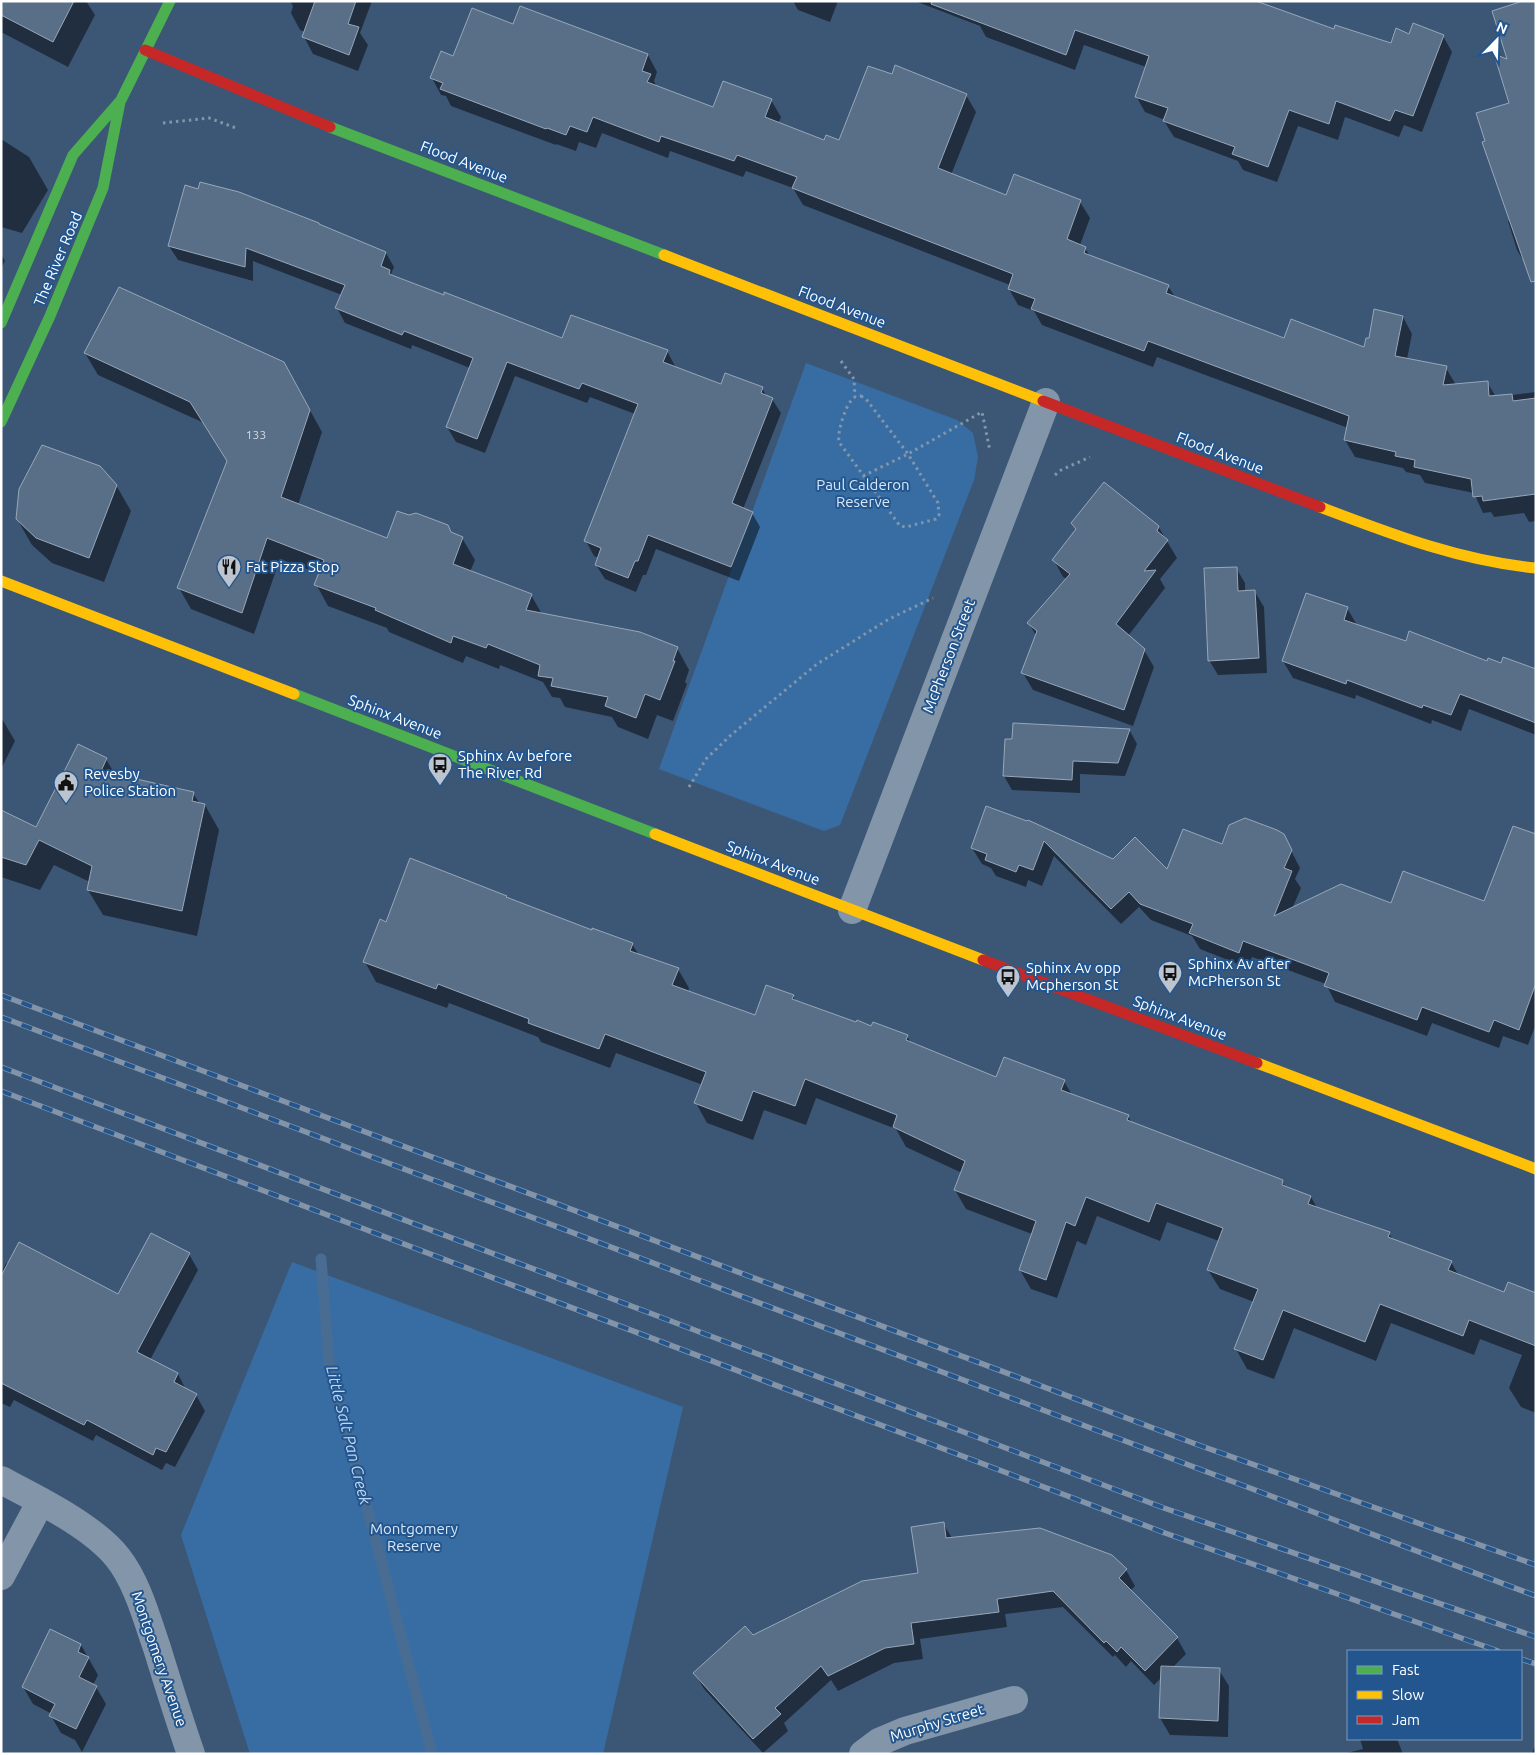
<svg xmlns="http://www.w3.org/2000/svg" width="1537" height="1755" font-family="Ubuntu,sans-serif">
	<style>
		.green { fill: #386da4 }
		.shadow { fill: #0007 }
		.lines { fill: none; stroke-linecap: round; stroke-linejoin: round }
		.stream { stroke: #496c93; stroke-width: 11 }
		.building { fill: #596f88; stroke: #98a7b8 }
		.path { stroke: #8396a9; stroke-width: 3; stroke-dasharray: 2.5 4; stroke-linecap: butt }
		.street { stroke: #8396a9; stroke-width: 28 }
		.fast { stroke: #4caf50; stroke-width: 11 }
		.slow { stroke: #ffc107; stroke-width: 11 }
		.jam { stroke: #c62828; stroke-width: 11 }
		.rail-casing { stroke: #8394a9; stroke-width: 5.5 }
		.rail { stroke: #23568e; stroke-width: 4; stroke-dasharray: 11; stroke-linecap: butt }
		.labels { text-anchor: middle; stroke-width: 4; stroke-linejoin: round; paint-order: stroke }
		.number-label { font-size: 12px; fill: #d6dbe1 }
		.street-label { font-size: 15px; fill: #fff; stroke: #23568e }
		.park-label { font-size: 15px; fill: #d8e8f9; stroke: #23568e }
		.poi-label { font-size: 15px; fill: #fff; stroke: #23568e; text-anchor: start }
		.water-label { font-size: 16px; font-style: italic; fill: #bfd8f3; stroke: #23568e }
	</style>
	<rect width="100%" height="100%" fill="#3c5776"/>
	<path class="green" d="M806,363L957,420L973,433L978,457L974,480L840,825L824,831L659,769Z
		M292,1262L683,1407L603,1754H250L181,1535Z"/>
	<path class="shadow" d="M1,1H86L95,15L68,67L1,32Z
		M290,1H372L360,33L368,45L358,71L313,54L304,37L305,32L300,30L291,13L293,6Z
		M793,1H838L830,22L798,10Z
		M915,1H1252L1335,31L1392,44L1410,35L1443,36L1452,52L1422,132L1404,125L1399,137L1345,117L1338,140L1298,126L1277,182L1243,170L1238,161L1174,137L1164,121L1165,120L1145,112L1136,96L1146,67L1084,45L1075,70L986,37L980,26Z
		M1527,1V267L1517,250L1508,221L1511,220L1487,142L1511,104L1509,61Z
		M521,7L648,55L657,72L654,81L657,88L713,109L771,100L781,117L778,124L825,142L840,141L892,75L966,95L976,112L951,175L1007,196L1080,202L1090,218L1080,245L1085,248L1090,256L1168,286L1175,297L1285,339L1365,348L1370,340L1403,317L1412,334L1407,359L1446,368L1456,385L1487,382L1496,397L1536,392V521L1529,522L1524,513L1494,517L1491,512L1483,513L1474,493L1425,483L1420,475L1406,472L1403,468L1355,457L1345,440L1348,428L1157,357L1153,367L1042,325L1034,311L1018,305L1009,289L1010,285L803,205L793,188L746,171L743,177L670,151L668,158L602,133L596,148L579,142L576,151L556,144V145L451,106L446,96L441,95L432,78L454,58L514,26Z
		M1,139L29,157L48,190L22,233L1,227Z
		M186,187L386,253L394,267L391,274L393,276L563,340L667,351L675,366V368L722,386L762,388L767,397L772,399L781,413L743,509L752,513L760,527L739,581L656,549L646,575H643L636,592L605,579L596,565L599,558L594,556L586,541L635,414L590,397L587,403L515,376L485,453L456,442L447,427L470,368L412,345L411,349L345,323L337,308L342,295L253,261V281L178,260L169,246Z
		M1,254L5,261L1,268Z
		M85,353L296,385L322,432L298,505L387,539L451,534L462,538L475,560L470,572L531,595L542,614L677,648L689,670L685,682L687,684L673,721L657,715L648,739L618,727L612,717L565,707L560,698L552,697L543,682L500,665L499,669L466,656L463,663L389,632L387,628L328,606L316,584L320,574L280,559L254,634L191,609L179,588L228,462L204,423L98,375Z
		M116,485L131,511L104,582L52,563L32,545L17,519Z
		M1158,526L1177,558L1160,579L1165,588L1128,636L1144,650L1154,667L1133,726L1033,690L1023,673L1036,636L1029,623L1067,579L1063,577L1054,560Z
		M1236,568L1245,583V592H1255L1264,607L1267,673L1218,675L1209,660Z
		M1347,608L1357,625L1406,643L1488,663L1536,671V735L1469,709L1461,731L1432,720L1431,724L1356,695L1355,699L1293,678L1283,661Z
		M1,717L15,741L1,769Z
		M1014,725L1130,731L1137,744L1125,776L1080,774V793L1012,790L1004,776L1014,740Z
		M79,746L106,759L116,776L193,793L200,804L205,805L219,830L197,936L103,915L88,890L90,882L54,865L40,890L1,877V811L36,829Z
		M987,808L1113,861L1168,871L1223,846L1283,835L1300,868L1295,879L1301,888L1292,909L1484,903L1536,836V1024L1528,1045L1503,1036L1499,1048L1432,1023L1427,1036L1335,1002L1326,984L1252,957L1248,968L1200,949L1192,936L1151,920L1139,907L1121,924L1054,856L1042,886L1028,880L1026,887L996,876L991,868L982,864L972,848Z
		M387,923L592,931L632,944L639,955L678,969L689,988L688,992L756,1017L793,996L796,1002L872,1027L907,1036L911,1043L997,1079L1064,1081L1072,1095L1128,1116L1132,1123L1282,1181L1286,1188L1311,1197L1317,1208L1389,1233L1393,1240L1451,1262L1459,1276L1505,1293L1536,1294V1413L1521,1407L1509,1388L1522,1355L1480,1339L1474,1355L1391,1323L1376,1361L1294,1328L1274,1379L1247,1369L1236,1349L1254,1302L1220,1289L1208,1270L1219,1241L1167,1222L1160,1241L1097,1216L1086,1245L1077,1241L1057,1298L1031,1289L1020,1270L1032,1234L966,1209L955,1190L962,1173L906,1147L896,1129L816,1098L806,1125L764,1110L753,1140L707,1123L696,1103L703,1085L616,1053L610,1068L541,1042L538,1037L449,1003L447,1008L376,982L365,962Z
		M189,1254L198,1270L150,1360L178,1374L186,1390L196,1395L205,1411L175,1467L166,1463L162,1470L96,1435L93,1441L14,1400L10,1407L1,1403V1273L6,1263L119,1296Z
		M943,1523L952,1538L1112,1556L1126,1570L1135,1586L1130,1591L1177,1638L1186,1654L1172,1668L1219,1670L1229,1686L1228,1737L1170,1735L1160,1718L1161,1678L1154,1685L1131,1661L1126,1667L1115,1655L1113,1657L1063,1607L1005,1614L1007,1627L920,1639L923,1659L894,1663L838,1691L831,1680L784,1723L788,1731L763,1753L704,1689L695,1674L753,1637L919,1574Z
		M81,1645L98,1675L93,1685L96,1687L106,1704L82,1752L75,1740L61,1733L51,1716L52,1714L33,1704L23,1687Z
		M1360,1739H1397L1403,1754H1343L1363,1749Z
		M1536,1743V1754H1532Z"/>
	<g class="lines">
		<path class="stream" d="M321,1259L329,1363L432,1754"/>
	</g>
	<path class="building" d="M1,1H74L53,42L1,15Z
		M315,1H356L348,24L359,27L349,55L302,37Z
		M932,1H1256L1334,29L1335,25L1391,43L1396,28L1409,34L1413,23L1444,35L1413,116L1395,110L1390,121L1336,101L1329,124L1289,110L1268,167L1232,154L1235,147L1163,121L1168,108L1135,97L1149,56L1075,30L1066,55L931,4Z
		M1523,1H1536V281L1531,282L1482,142L1485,141L1476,113L1509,103L1494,54L1507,59L1492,11Z
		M520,6L648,54L642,71L651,74L647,82L713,107L723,81L772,99L765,117L824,140L826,135L839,140L868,66L892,74L895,65L967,94L938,168L1006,195L1014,174L1081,200L1067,239L1086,247L1084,253L1169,285L1166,293L1284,338L1291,319L1364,347L1366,338H1369L1374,309L1403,316L1395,356L1447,366L1443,385L1488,381L1489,396L1512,394L1513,401L1536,398V494L1483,501L1482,496L1473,497L1471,479L1414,467L1415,460L1395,456L1396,452L1344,440L1349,416L1148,341L1144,351L1031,309L1035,299L1008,289L1013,274L792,188L797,177L737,155L734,161L661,136L659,142L593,117L587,132L570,126L566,135L547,128L546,129L440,89L443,83L430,78L441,51L453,56L472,8L513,24Z
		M200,182L239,192L319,223V224L386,252L381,266L390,270L389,274L444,295V292L562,338L571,315L668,350L663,362L721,384L725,373L763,387L761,393L773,398L732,503L753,512L731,567L648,535L638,561H635L628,578L595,565L601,548L584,541L638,404L582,383L579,389L507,362L477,439L446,427L473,358L404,331L402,335L335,308L345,285L246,248L245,267L168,246L185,185L198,189Z
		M119,287L284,362L310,410L281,497L387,538L397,511L409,515L416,513L448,525L451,532L463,537L453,564L532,594L526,610L640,632L678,647L673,661H675L660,700L645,694L636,718L605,706L608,697L551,686L553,678L538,676L540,665L488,644L486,648L453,636L451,643L375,610L376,608L314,585L324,560L267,538L242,613L177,588L227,461L190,402L84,353Z
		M42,445L100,466L117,485L89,558L36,538L16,519L19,489Z
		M1104,482L1159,526L1157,531L1168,540L1144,571L1156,570L1116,624L1145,649L1124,710L1021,673L1037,631L1027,623L1070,574L1052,560L1076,529L1071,523Z
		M1237,567L1238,591L1255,590L1259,658L1208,661L1204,568Z
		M1306,593L1348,607L1344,620L1406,641L1409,631L1487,661L1488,658L1501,663L1503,657L1536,669V723L1460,694L1451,715L1423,705L1422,708L1347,680L1346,684L1282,661Z
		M1013,723L1130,729L1118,763L1073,761L1072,780L1003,776L1005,739H1012Z
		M78,744L107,758L101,771L194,792L192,801L205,804L182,911L87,890L92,866L39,840L26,865L1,857V810L36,827Z
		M986,806L1027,821L1028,820L1113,859L1135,837L1167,869L1183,829L1222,844L1229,825L1245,818L1277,830L1284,834L1292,850L1284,868L1292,871L1274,916L1341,884L1391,903L1403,871L1484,901L1513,826L1536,834V983L1519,1030L1494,1020L1489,1032L1422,1007L1417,1020L1324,986L1329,973L1243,941L1239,953L1189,933L1193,924L1140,904L1129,892L1111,909L1044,841L1033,870L1019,865L1016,872L985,860L987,854L971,848Z
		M410,858L507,896L506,897L592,930V928L633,943L630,951L679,968L672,985L755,1015L766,985L794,995L792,999L856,1022L857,1020L871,1026L873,1022L908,1035L906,1040L996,1077L1004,1057L1065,1080L1061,1090L1129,1115L1127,1120L1283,1180L1282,1185L1311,1196L1308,1204L1390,1232L1388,1237L1452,1261L1448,1270L1504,1292L1508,1282L1536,1293V1346L1469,1320L1463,1336L1380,1304L1365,1342L1283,1310L1263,1360L1234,1349L1258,1289L1207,1270L1223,1228L1156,1203L1149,1222L1086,1197L1075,1226L1066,1222L1046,1280L1019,1270L1036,1221L954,1190L965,1161L893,1127L897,1115L805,1079L795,1106L753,1091L742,1121L694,1103L706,1072L605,1034L599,1049L528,1023L529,1019L438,984L436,989L363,962L380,919L386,922Z
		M151,1233L190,1253L137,1352L178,1373L174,1382L197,1394L166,1452L156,1448L153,1455L87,1420L84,1425L1,1383V1276L19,1242L118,1294Z
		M944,1522L946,1538L1040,1528L1112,1555L1127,1569L1119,1578L1178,1637L1145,1671L1121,1647L1117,1652L1106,1641L1104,1643L1053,1591L997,1599L999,1612L911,1623L914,1644L885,1648L828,1676L821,1666L775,1708L781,1714L753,1739L693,1673L745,1626L753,1635L862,1581L918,1573L911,1527Z
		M50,1629L81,1644L78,1652L89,1657L79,1677L97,1686L76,1729L49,1716L55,1704L22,1687Z
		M1161,1666L1220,1668L1218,1721L1159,1718Z"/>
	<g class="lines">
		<path class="path" d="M163,123L209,118L236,128
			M841,361L854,379L855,397
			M861,396L866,399L908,454L938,503L939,515L936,519L906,527L900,526L839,442C837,432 846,402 855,397Z
			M1055,475L1061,470L1090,457
			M863,476L908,454L982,412L990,451
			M689,787L706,759L731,735L817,664L889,619L933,598"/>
		<path class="street" d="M852,910L1046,402
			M1,1480C37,1499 93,1526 118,1558C137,1582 147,1619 157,1648C168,1684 179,1719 191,1754
			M1,1576L41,1501
			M863,1754L879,1742L905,1731L1014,1700"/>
		<path class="fast" d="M330,127L664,255
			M1,323L73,155L121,100L170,1
			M1,422L50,316L103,188L120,102
			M294,694L655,834"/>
		<path class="slow" d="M664,255L1043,401
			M1320,507C1391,534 1460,561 1536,568
			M1,581L294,694
			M655,834L983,960
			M1257,1063L1536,1169"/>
		<path class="jam" d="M145,50L330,127
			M1043,401L1320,507
			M983,960L1257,1063"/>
		<defs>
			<path id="rail" d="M1,995L1193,1443L1536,1565
				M1,1017L1536,1596
				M1,1067L1164,1508L1536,1637
				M1,1091L1165,1533L1498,1651
				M1521,1659L1536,1664"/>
		</defs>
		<use href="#rail" class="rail-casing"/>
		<use href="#rail" class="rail"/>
	</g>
	<defs>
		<symbol id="restaurant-pin" viewBox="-11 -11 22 30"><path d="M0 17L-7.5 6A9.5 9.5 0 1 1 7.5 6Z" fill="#bbc4cf" stroke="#23568e"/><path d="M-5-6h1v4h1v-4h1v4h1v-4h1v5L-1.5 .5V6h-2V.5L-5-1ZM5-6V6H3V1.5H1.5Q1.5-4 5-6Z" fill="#111"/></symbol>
		<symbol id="bus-pin" viewBox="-11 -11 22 30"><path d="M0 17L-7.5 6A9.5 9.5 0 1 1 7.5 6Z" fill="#bbc4cf" stroke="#23568e"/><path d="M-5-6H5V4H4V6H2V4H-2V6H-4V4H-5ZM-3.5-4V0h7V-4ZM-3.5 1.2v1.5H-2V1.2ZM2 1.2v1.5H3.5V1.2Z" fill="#111"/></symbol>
		<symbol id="civic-pin" viewBox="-11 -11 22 30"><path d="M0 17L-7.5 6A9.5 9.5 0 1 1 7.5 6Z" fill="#bbc4cf" stroke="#23568e"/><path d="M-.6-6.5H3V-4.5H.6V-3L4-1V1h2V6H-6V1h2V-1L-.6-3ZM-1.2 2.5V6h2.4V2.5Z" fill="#111"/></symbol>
	</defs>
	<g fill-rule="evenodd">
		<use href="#restaurant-pin" x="215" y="553" width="28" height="38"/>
		<use href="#bus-pin" x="426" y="751" width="28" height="38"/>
		<use href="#civic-pin" x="52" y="769" width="28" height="38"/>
		<use href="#bus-pin" x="1156" y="959" width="28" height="38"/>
		<use href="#bus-pin" x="994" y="963" width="28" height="38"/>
	</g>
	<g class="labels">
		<g class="number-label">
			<text x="256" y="439">133</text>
		</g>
		<g class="street-label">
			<text transform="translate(464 162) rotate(21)" y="5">Flood Avenue</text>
			<text transform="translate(58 259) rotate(-67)" y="5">The River Road</text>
			<text transform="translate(842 307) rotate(21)" y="5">Flood Avenue</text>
			<text transform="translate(1220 453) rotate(21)" y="5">Flood Avenue</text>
			<text transform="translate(949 656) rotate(-69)" y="5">McPherson Street</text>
			<text transform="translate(395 717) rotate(21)" y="5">Sphinx Avenue</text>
			<text transform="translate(773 863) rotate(21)" y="5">Sphinx Avenue</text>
			<text transform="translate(1180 1018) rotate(21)" y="5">Sphinx Avenue</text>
			<text transform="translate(159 1659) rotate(71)" y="5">Montgomery Avenue</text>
			<text transform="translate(937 1723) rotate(-17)" y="5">Murphy Street</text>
		</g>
		<g class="park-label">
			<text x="863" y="490">Paul Calderon<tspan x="863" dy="17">Reserve</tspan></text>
			<text x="414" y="1534">Montgomery<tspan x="414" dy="17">Reserve</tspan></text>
		</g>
		<g class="poi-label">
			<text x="246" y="572">Fat Pizza Stop</text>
			<text x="458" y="761">Sphinx Av before<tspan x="458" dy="17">The River Rd</tspan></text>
			<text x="84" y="779">Revesby<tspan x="84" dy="17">Police Station</tspan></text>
			<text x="1188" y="969">Sphinx Av after<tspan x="1188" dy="17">McPherson St</tspan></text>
			<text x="1026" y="973">Sphinx Av opp<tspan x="1026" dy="17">Mcpherson St</tspan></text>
		</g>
		<g class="water-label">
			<text transform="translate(349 1435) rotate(76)" y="6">Little Salt Pan Creek</text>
		</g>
	</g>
	<rect width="1537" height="1755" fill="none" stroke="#ffffff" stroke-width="5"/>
	<rect x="1347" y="1650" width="175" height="90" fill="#23568e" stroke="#7b9abb"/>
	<rect x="1357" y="1666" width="25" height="8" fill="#4caf50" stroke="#7b9abb"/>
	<text x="1392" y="1675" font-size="15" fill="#ffffff">Fast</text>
	<rect x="1357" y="1691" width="25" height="8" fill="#ffc107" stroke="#7b9abb"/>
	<text x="1392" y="1700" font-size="15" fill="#ffffff">Slow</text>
	<rect x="1357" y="1716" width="25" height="8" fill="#c62828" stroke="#7b9abb"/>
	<text x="1392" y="1725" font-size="15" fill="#ffffff">Jam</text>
	<g transform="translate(1497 40) rotate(23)" stroke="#23568e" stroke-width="4" paint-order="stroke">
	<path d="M0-4L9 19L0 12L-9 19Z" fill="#ffffff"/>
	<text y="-8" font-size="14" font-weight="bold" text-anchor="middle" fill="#ffffff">N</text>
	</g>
</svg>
